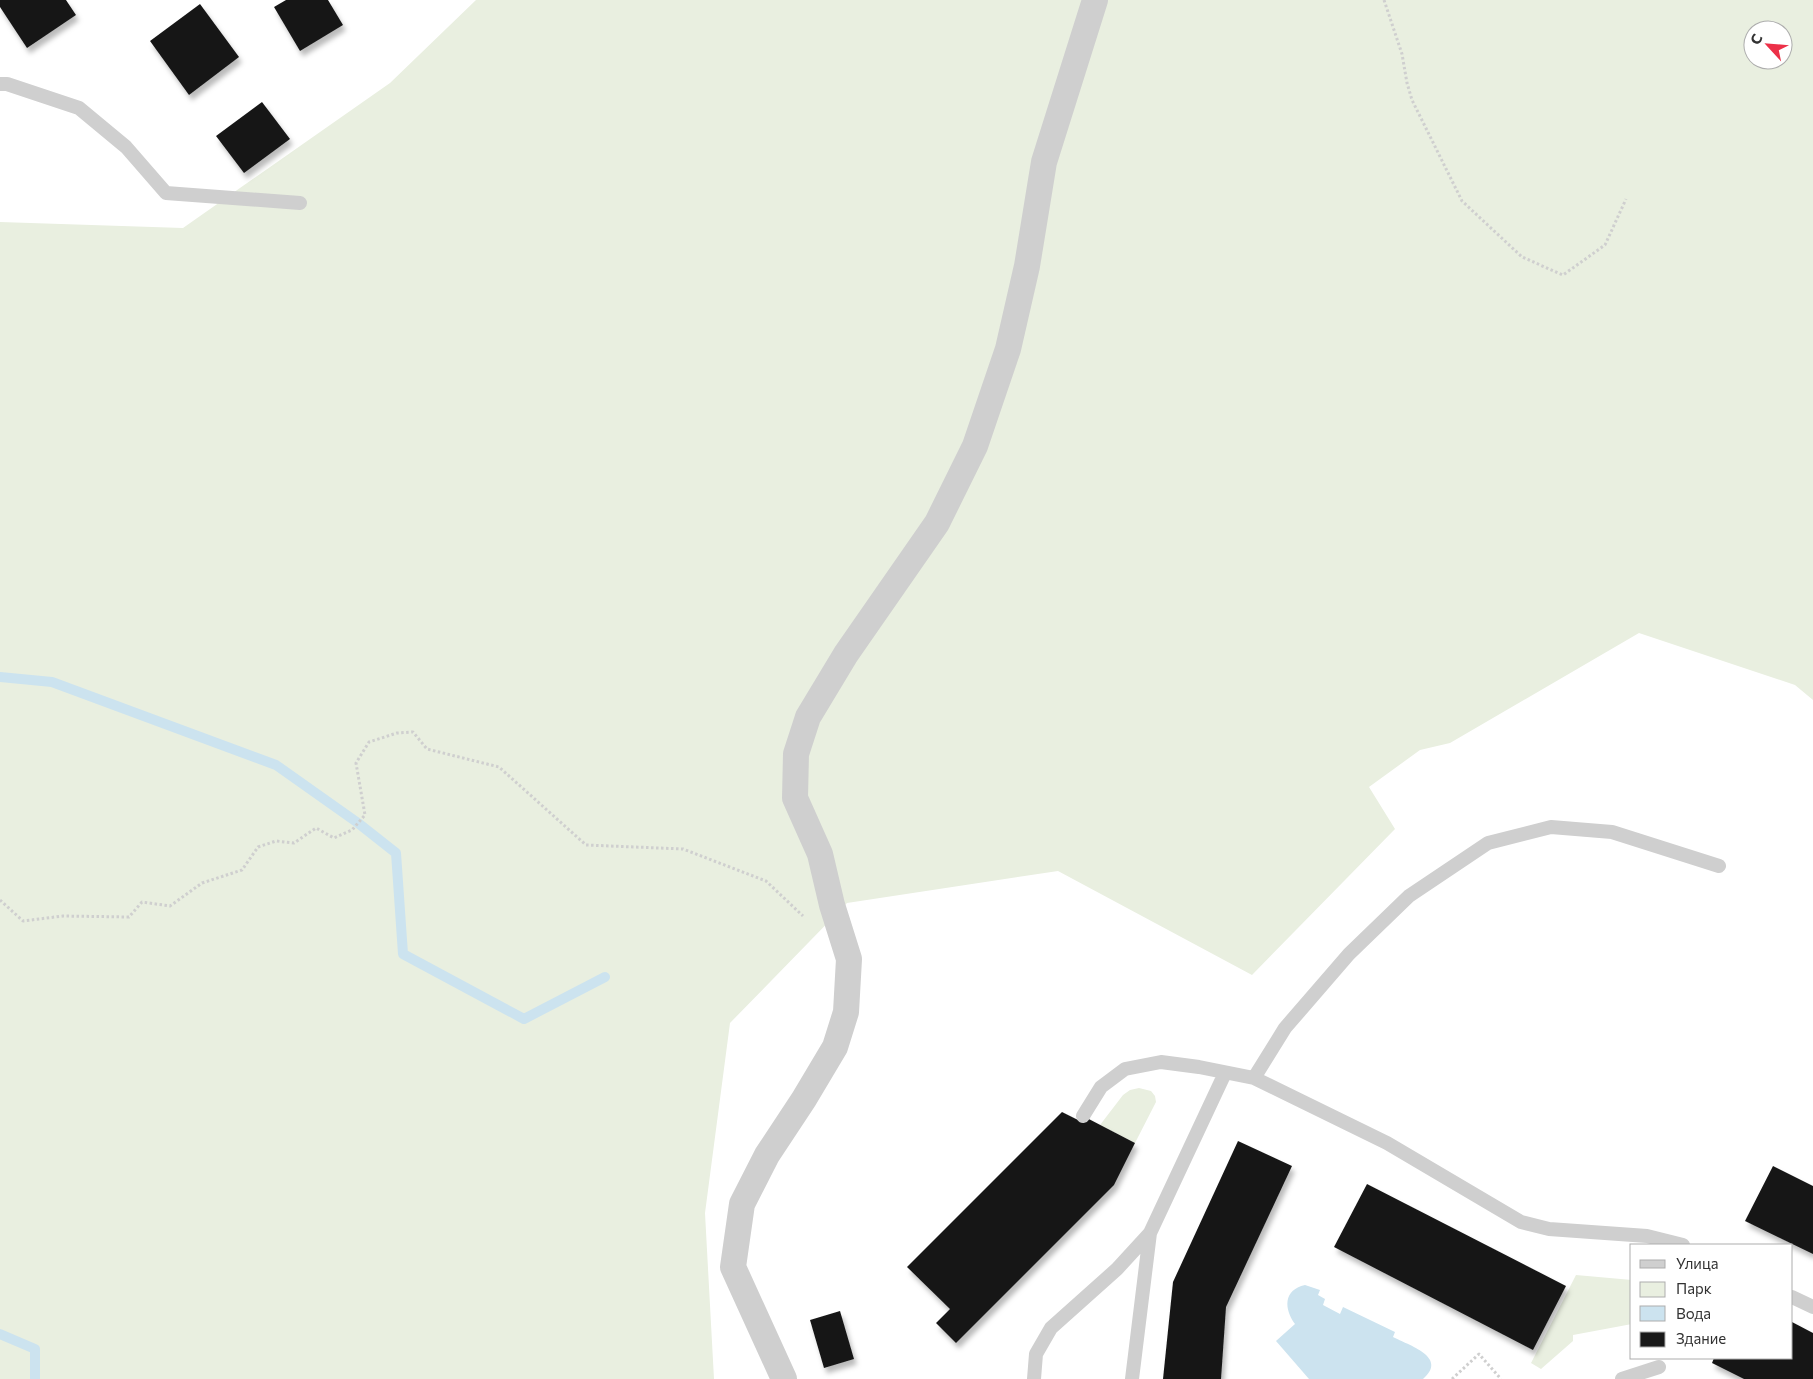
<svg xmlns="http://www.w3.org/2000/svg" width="1813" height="1379" font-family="Commissioner,sans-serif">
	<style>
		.green { fill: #e9efe0; fill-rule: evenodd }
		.water { fill: #cce3ef }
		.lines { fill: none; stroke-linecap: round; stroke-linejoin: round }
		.stream { stroke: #cce3ef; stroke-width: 10 }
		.building { fill: #191919; filter: url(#shadow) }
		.path { stroke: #cfcfcf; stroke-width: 3; stroke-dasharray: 2.5 2.5; stroke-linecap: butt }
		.lane { stroke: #cfcfcf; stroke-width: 14 }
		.street { stroke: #cfcfcf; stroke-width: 26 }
	</style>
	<defs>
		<filter id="shadow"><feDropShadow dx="3" dy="5.5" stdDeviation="2.5" flood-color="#0004"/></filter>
	</defs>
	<rect width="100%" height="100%" fill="#fff"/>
	<path class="green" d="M476,0H1813V700L1795,685L1639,633L1450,743L1420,750L1369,787L1395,829L1252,975L1058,871L847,903L730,1023L705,1213L714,1379H0V222L183,228L390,83ZM1753,30H1783V60H1753Z
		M1139,1088L1151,1091L1155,1096L1156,1102L1135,1143L1100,1125L1123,1095L1130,1090Z
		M1576,1275L1632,1280V1324L1573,1335V1341L1541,1369L1531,1363Z"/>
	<path class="water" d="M1305,1285L1320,1290L1318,1295L1325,1299L1323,1305L1340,1314L1343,1307L1395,1332L1393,1337C1408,1345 1449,1357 1423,1379H1309L1276,1341L1295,1324C1284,1309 1283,1290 1305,1285Z"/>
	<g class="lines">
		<path class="stream" d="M0,677L52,682L276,765L358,823L396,853L403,954L524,1019L605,977
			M0,1334L35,1349V1379"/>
	</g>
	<path class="building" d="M0,0H66L76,15L27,48L0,7Z
		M286,0H328L343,25L300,51L274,7Z
		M200,4L239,57L189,95L150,41Z
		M262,102L290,139L244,173L216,136Z
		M1062,1112L1080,1121L1083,1116L1135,1143L1114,1185L956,1343L936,1323L950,1309L907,1267Z
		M1238,1141L1292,1166L1226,1307L1221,1379H1163L1173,1282Z
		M1773,1166L1813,1186V1254L1745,1221Z
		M1367,1184L1566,1286L1533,1350L1334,1247Z
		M840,1311L854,1359L824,1368L810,1320Z
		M1792,1322L1813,1333V1379H1744L1712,1363L1714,1358H1792Z"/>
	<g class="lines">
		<path class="path" d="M1384,0L1402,54L1407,83L1412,100L1462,201L1522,257L1563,275L1605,245L1626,199
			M0,900L23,921L63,916L129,917L142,902L170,906L202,883L242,870L258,847L276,841L294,843L316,828L334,838L352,830L365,815L356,763L369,742L397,733L413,732L427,749L499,767L586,845L683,849L766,881L803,916
			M1452,1379L1479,1354L1501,1379"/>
		<path class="lane" d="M0,84H7L79,108L126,147L166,193L300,203
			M1254,1078L1285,1028L1349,954L1409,896L1488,843L1551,827L1612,832L1719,866
			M1083,1116L1101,1087L1125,1069L1161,1062L1199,1067L1254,1078L1387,1143L1521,1222L1549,1229L1647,1236L1683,1245
			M1792,1297L1813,1307
			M1034,1379L1036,1354L1051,1328L1117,1269L1150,1233L1225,1073
			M1132,1379L1150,1233
			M1622,1379L1659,1367"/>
		<path class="street" d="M784,1379L733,1267L742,1204L767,1155L804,1099L835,1047L846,1012L849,959L832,905L820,854L795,798L796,754L808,717L846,654L937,523L975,446L1008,349L1027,266L1044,162L1095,0"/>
	</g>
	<rect x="1630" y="1244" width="162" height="115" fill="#ffffff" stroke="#adadad"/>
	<rect x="1640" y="1260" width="25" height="8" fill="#cfcfcf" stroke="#adadad"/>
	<text x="1676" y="1269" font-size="15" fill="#323232">Улица</text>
	<rect x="1640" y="1282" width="25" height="15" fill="#e9efe0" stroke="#adadad"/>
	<text x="1676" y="1294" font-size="15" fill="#323232">Парк</text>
	<rect x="1640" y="1306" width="25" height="15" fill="#cce3ef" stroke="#adadad"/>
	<text x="1676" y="1319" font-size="15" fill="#323232">Вода</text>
	<rect x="1640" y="1332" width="25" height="15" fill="#191919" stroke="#adadad"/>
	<text x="1676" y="1344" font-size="15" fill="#323232">Здание</text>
	<g transform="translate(1768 45) rotate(296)"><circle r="24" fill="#ffffff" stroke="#adadad"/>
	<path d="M0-4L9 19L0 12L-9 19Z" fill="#ec3048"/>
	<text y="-8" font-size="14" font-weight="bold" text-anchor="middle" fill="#323232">С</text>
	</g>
</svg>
